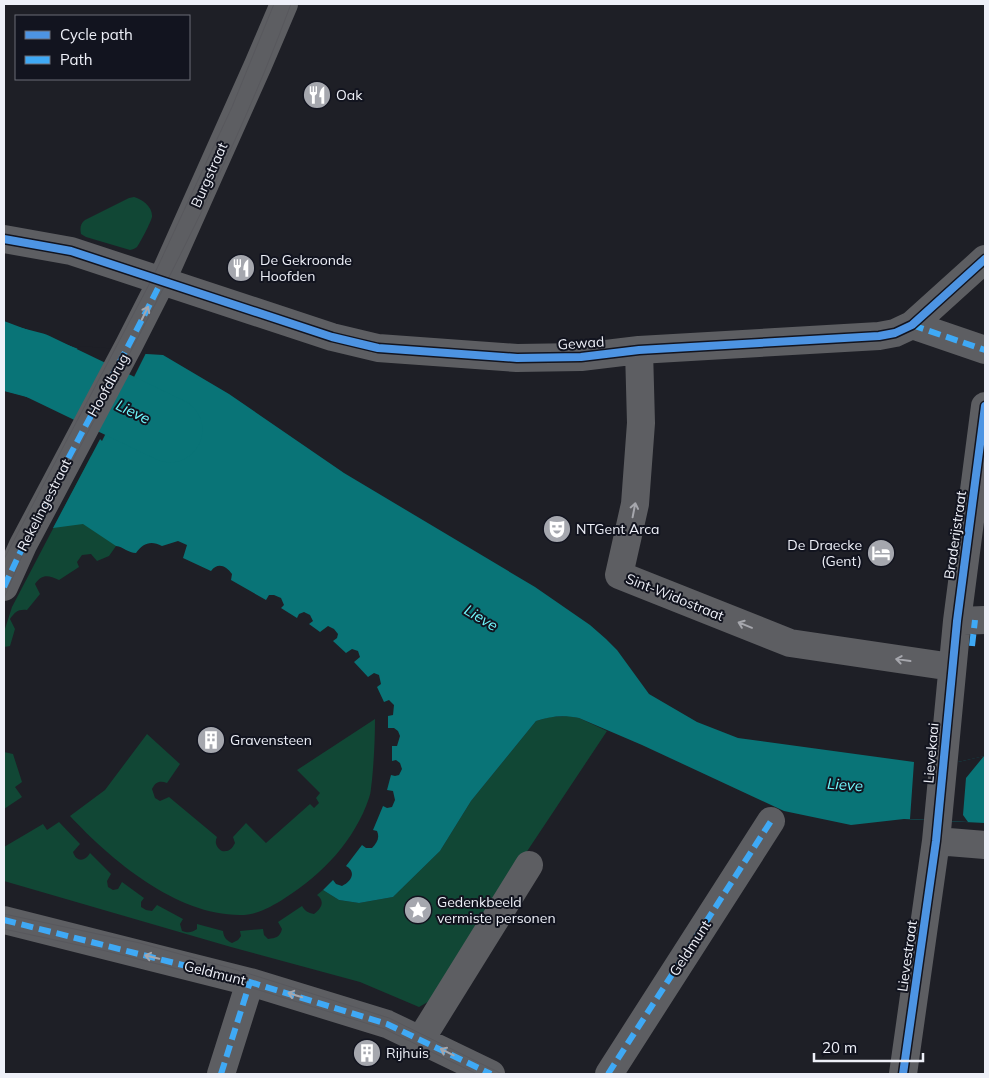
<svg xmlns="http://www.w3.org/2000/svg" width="989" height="1078" font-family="Mulish,sans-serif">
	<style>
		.green { fill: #114735 }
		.water { fill: #097477 }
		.pier { fill: #1e1f26 }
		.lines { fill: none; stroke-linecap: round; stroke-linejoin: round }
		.river { stroke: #097477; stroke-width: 65 }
		.minor { stroke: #5d5e62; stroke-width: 28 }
		.tram { stroke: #58585d; stroke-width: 1 }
		.quiet { stroke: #3fa9f5; stroke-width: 6; stroke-dasharray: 12 6; stroke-linecap: butt }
		.cycleway-casing { stroke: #12141f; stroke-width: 11 }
		.cycleway { stroke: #4d94e3; stroke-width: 8 }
		.oneway { stroke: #a6a7ad }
		.labels { text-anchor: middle; stroke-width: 4; stroke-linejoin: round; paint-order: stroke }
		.poi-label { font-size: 14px; fill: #eef0f8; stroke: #12141f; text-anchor: start }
		.street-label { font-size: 14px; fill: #eef0f8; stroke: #12141f }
		.water-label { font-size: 15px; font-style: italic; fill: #71fafe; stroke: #12141f }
	</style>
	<rect width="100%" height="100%" fill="#1e1f26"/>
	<path class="green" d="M134,197C142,199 153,207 152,217C151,222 140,243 137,247C134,249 133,249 130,250L86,237L81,234C80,228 80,224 85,220L129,198Z
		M110,451L116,546L109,556L97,561L91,554L82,555L77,562L79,567L59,580C48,575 42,574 35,584L40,594L27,610C18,609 15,612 10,619L15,629L10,646L4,647V632L12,607L91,456Z
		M569,716L579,718L607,731L510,877L440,995L419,1007L360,982L231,947L4,881V847L43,824L47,830L59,822L80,844L73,852C76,862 85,862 90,853L111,874L107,881L108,887L113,890L118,889L122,882L144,898L141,902V907L146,910L152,911L157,905L183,919L180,924L182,931C188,933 191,933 197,929V924L223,931C224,938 226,940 232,943L238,940L241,936L240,931L263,929L264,935L268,939C276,938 280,937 282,929L278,922L302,906C305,911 308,913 314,914C322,908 325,901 317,895L323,890L339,900L359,903L393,897L440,851L471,801L536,721L550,717Z
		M375,719C375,739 374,759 372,780C371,786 371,793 369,798C355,840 322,875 285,898C271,907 257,915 240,915C176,915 111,860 70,816L105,790L147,734L180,764L167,783C160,780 155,782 152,789L155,798L160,801L169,797L217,837C214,843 217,848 222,851C229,852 232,849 235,843L233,837L246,823L266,843L310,804L314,808L319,803L316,798L320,793L297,770Z
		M4,752L13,754L22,782L15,787L22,797L4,809Z"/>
	<path class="water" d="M4,321L81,350L163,355L229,394L344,473L535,587L590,625L606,639L617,650L649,694L697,722L738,738L914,762H958L985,756V823L904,819L851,825L784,811L642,745L579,718C564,715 551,716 536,721L471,801L440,851L393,897L359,903L339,900L323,890L333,880L336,884L342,886C351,882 357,872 346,866L362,845L366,848H372C377,843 380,838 377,831L373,830L383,806L387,808L392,807L395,800L393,791L387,790L391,775L395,776L399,775L402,769L400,763L396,760L392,761V746H397L400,736L398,731L394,728H388V716L393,715L394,705L389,700L384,702L377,687L381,684L379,675L374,673L368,677L354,662L360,657L358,651L352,649L346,653L333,641L337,638L338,634L334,629L328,626L320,632L309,624L313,621L310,615L304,612L299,614L297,618L281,608L284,605L281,598L274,595H269L266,600L231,580L232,574C226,566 218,562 211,571L183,558L187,545L178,541L162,546C151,540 143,543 136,553C128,553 124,547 116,546L83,524L53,528L116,409L87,386L65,387L53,404L4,391Z"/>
	<path class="pier" d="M79,346L147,351L102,441L98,437L113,410L87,390L82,397L66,390L60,398L52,389Z
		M984,756L966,778L963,815L968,822L910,819L914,762H958Z"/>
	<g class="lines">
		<path class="river" d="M4,357L35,365L170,430"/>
		<path class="minor" d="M4,239L71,251L332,337L378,348L517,358L581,357L639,350L879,336L895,333L912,325L985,259
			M912,325L985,350
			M639,350L641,423L635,504L619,575L790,643L952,667
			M4,587L23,545L129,345L162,280L258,65L284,4
			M957,621L985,620
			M936,841L985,845
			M4,920L250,982L387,1024L491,1074
			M421,1039L529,865
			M221,1074L250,982
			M609,1074L771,821
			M903,1074L936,841L957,621L985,406"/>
		<path class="tram" d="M4,559L153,277L232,107L274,4
			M4,598L22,556C117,375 220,196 291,4
			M4,914L140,943L234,969L389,1018L502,1074
			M4,929L106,951L249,987L385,1029L477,1074"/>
		<path class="quiet" d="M912,325L985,350
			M4,587C52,482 111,383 162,280L159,279
			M972,646L975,620
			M4,920L250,982L387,1024L491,1074
			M221,1074L250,982
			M608,1074L771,821"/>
		<defs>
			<path id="cycleway" d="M4,239L71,251L332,337L378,348L517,358L581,357L639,350L879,336L895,333L912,325L985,259
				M903,1074L936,841L957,621L985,406"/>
		</defs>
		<use href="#cycleway" class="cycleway-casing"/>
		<use href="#cycleway" class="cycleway"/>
	</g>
	<defs><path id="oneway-shaft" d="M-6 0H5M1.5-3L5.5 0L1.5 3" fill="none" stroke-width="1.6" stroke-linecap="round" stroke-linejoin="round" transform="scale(1.25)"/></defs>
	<g class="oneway">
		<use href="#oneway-shaft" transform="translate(145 313) rotate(-64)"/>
		<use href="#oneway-shaft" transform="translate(634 510) rotate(-79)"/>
		<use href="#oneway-shaft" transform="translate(745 625) rotate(-158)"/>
		<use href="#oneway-shaft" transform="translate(903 660) rotate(-172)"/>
		<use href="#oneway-shaft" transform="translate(152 957) rotate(-166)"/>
		<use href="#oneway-shaft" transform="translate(295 995) rotate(-163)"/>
		<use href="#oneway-shaft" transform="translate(447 1052) rotate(-153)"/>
	</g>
	<defs>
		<symbol id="restaurant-disc" viewBox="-11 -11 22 22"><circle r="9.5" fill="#a5a7ae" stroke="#12141f"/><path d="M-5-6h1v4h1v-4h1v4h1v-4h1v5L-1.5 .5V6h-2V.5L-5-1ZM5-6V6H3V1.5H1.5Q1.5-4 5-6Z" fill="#fff"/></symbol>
		<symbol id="theatre-disc" viewBox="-11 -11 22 22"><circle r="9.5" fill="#a5a7ae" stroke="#12141f"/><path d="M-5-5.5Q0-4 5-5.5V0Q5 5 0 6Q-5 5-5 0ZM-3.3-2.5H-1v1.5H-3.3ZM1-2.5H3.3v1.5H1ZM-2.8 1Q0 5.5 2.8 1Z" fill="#fff"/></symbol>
		<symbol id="hotel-disc" viewBox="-11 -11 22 22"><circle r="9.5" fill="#a5a7ae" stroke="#12141f"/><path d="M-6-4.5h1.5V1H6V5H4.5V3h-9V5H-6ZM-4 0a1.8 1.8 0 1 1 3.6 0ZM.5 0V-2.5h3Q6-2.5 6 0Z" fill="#fff"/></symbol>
		<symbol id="building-disc" viewBox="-11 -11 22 22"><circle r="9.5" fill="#a5a7ae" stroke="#12141f"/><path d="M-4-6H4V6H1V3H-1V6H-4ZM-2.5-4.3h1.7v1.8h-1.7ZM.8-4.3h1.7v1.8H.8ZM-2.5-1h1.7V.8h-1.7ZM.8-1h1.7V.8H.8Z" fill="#fff"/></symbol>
		<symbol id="sight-disc" viewBox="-11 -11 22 22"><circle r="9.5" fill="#a5a7ae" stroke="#12141f"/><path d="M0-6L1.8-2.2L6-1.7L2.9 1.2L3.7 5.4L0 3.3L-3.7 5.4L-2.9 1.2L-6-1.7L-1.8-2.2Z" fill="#fff"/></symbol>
	</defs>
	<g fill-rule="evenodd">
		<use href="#restaurant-disc" x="301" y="79" width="32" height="32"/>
		<use href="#restaurant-disc" x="225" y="252" width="32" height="32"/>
		<use href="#theatre-disc" x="541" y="513" width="32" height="32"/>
		<use href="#hotel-disc" x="865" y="537" width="32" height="32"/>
		<use href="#building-disc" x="195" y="724" width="32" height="32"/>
		<use href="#sight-disc" x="402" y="894" width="32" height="32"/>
		<use href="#building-disc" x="351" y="1037" width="32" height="32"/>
	</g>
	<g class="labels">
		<g class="poi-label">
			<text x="336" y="100">Oak</text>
			<text x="260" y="265">De Gekroonde<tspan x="260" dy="16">Hoofden</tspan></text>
			<text x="576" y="534">NTGent Arca</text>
			<text x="862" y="550" text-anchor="end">De Draecke<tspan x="862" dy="16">(Gent)</tspan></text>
			<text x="230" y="745">Gravensteen</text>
			<text x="437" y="907">Gedenkbeeld<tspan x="437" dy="16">vermiste personen</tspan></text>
			<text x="386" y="1058">Rijhuis</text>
		</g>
		<g class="street-label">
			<text transform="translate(209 175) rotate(-66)" y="5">Burgstraat</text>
			<text transform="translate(581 343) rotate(-4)" y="5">Gewad</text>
			<text transform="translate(108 385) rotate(-61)" y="5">Hoofdbrug</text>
			<text transform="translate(44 505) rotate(-63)" y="5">Rekelingestraat</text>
			<text transform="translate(955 535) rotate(-82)" y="5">Braderijstraat</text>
			<text transform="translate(675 597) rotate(22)" y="5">Sint-Widostraat</text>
			<text transform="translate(931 753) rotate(-85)" y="5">Lievekaai</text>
			<text transform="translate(690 948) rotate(-57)" y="5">Geldmunt</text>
			<text transform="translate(907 956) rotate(-82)" y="5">Lievestraat</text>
			<text transform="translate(215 973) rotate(14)" y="5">Geldmunt</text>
		</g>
		<g class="water-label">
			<text transform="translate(133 412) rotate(26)" y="5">Lieve</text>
			<text transform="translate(481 618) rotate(31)" y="5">Lieve</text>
			<text transform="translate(845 785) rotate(4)" y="5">Lieve</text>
		</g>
	</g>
	<rect width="989" height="1078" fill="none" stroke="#eef0f8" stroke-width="10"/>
	<rect x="15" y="15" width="175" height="65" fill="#12141f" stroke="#6a6c76"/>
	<rect x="25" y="31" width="25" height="8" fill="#4d94e3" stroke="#6a6c76"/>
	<text x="60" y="40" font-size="15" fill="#eef0f8">Cycle path</text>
	<rect x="25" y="56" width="25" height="8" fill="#3fa9f5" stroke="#6a6c76"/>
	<text x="60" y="65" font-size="15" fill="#eef0f8">Path</text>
	<path d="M814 1053v8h109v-8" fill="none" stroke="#eef0f8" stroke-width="2.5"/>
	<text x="822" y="1053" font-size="15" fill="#eef0f8" stroke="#12141f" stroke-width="4" paint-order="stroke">20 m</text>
</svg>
